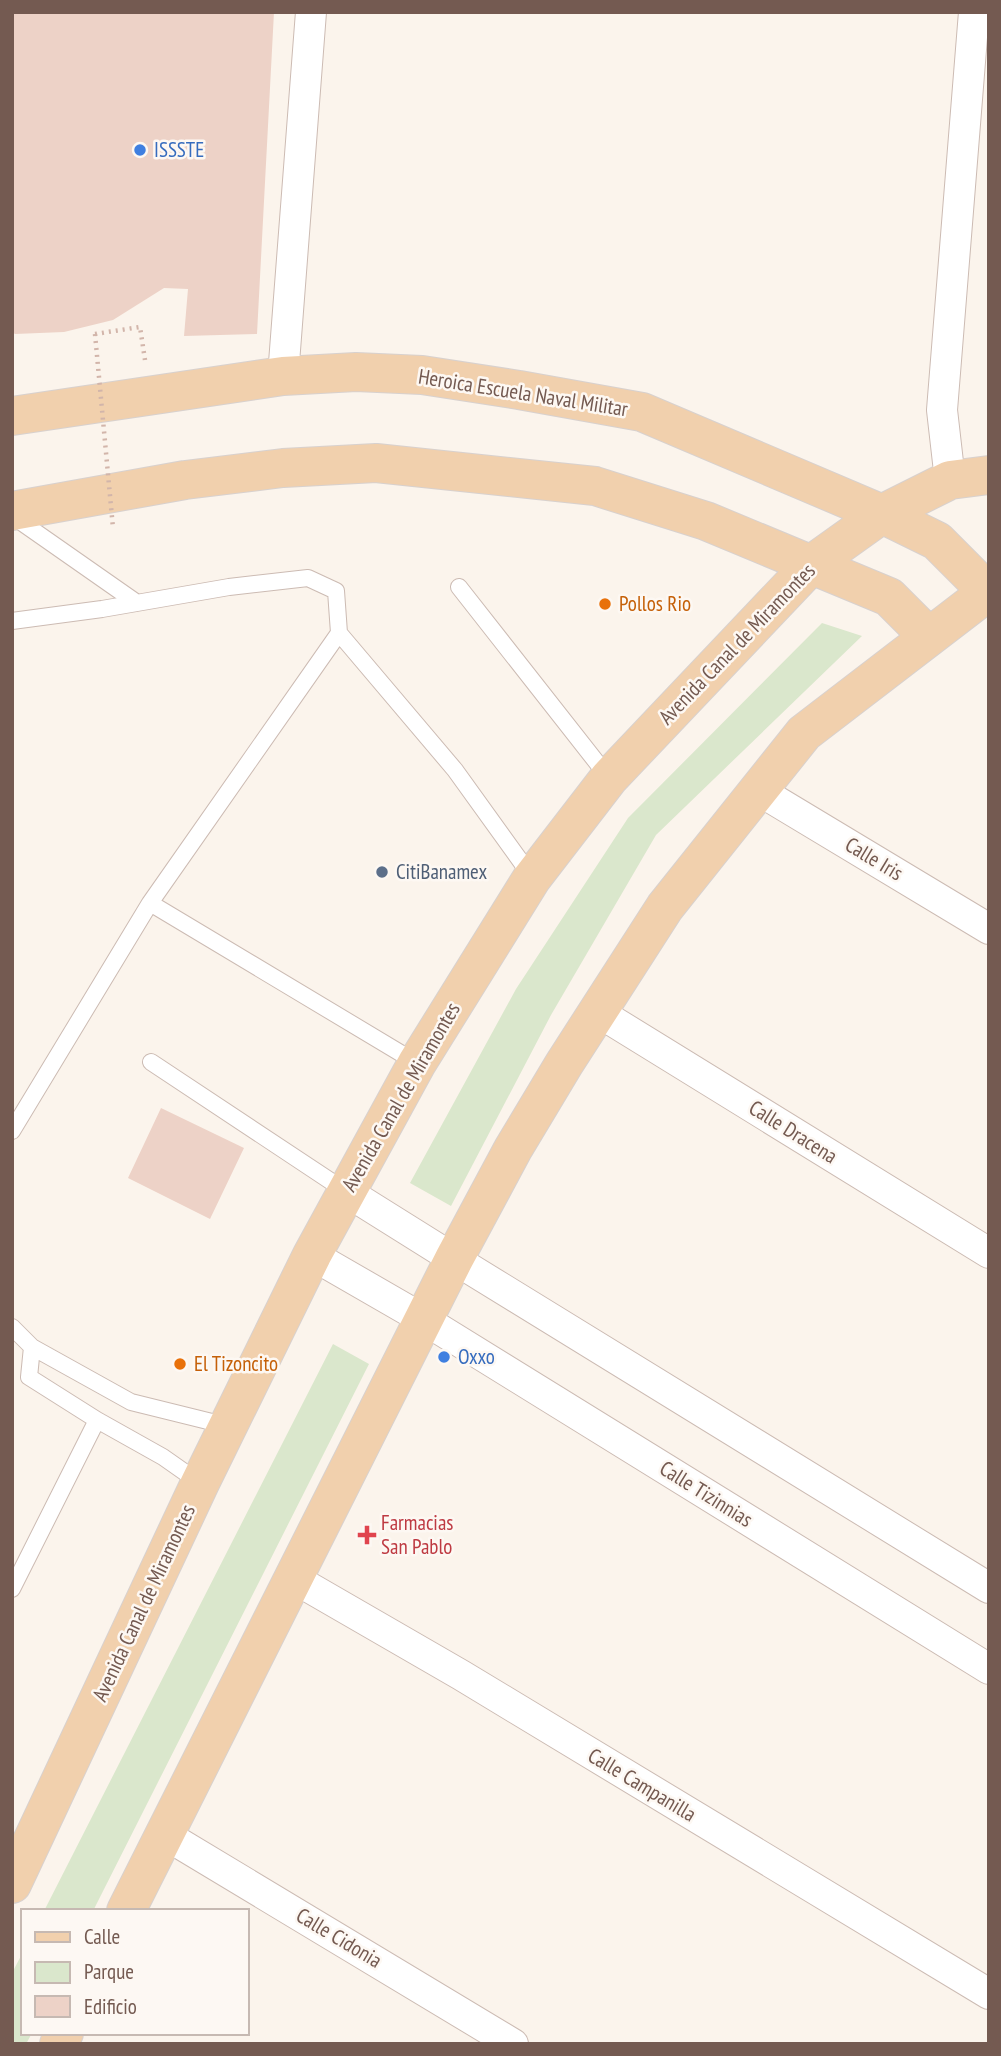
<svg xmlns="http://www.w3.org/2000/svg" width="1001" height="2056" font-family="'PT Sans Narrow',sans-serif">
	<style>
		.green { fill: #dae7cc }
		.building { fill: #edd2c7 }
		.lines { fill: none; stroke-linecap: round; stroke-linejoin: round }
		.lane-casing { stroke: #ccbbb3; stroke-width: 18 }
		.street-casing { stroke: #ccbbb3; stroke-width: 32 }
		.primary-casing { stroke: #d8d1ce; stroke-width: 40 }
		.path { stroke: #d2b5aa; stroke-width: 4.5; stroke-dasharray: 2 5; stroke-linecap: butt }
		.lane { stroke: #fff; stroke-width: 16 }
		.street { stroke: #fff; stroke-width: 30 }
		.primary { stroke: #f1d0ad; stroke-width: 38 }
		.path-bridge { stroke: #d2b5aa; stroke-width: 4.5; stroke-dasharray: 2 5; stroke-linecap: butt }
		.shop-dot { fill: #3f7fe0; stroke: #fdf8f3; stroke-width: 2.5 }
		.food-dot { fill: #e8710a; stroke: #fdf8f3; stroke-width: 2.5 }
		.service-dot { fill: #5c6f8a; stroke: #fdf8f3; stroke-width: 2.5 }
		.health-dot { fill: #e0444e; stroke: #fdf8f3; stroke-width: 2.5 }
		.labels { text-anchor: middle; stroke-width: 5; stroke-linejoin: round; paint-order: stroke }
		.shop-label { font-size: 21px; fill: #366cbe; stroke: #fdf8f3; text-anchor: start }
		.street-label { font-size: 21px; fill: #745a51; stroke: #fdf8f3 }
		.food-label { font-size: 21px; fill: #c56008; stroke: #fdf8f3; text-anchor: start }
		.service-label { font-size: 21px; fill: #4e5e75; stroke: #fdf8f3; text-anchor: start }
		.health-label { font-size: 21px; fill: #be3a42; stroke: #fdf8f3; text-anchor: start }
	</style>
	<rect width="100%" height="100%" fill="#fbf4ec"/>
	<path class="green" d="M822,623L862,636L656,835L551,1015L451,1206L410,1183L516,989L628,818Z
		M333,1344L369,1364L93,1911H44Z
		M23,1952V2033H32L26,2044H12V1973Z"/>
	<path class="building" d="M12,12H274L257,334L184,336L188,289L164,288L113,320L64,332L15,334L12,332Z
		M161,1108L244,1148L210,1219L128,1178Z"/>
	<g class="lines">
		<defs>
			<path id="lane" d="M14,517L137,603
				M459,587L609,778
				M12,621L102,609L229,587L308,578L336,591L339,633L455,770L532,877
				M150,903L417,1063
				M151,1062L347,1192
				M12,1131L150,903L339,633
				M12,1327L32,1347L29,1377L97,1420L163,1457L200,1483
				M32,1347L131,1402L228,1426
				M12,1589L97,1420"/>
			<path id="street" d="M283,376L311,12
				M950,480L942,410L974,12
				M758,790L989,929
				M598,1012L989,1253
				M347,1192L454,1259L989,1588
				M312,1255L423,1319L989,1669
				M293,1578L461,1675L989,1994
				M164,1834L513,2044"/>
			<path id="primary" d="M12,416L283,376L356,372L422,375L519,390L642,412L882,514L937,541L988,592
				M12,511L185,480L283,468L376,463L595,486L706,521L889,597L929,637
				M12,1884L200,1483L312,1255L417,1063L532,878L609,778L812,564L882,514L950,480L989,475
				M126,1911L454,1259L513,1149L564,1064L665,907L804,733L989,591
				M59,2044L64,2033"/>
		</defs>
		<use href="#lane" class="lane-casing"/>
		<use href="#street" class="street-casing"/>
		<use href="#primary" class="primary-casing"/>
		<path class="path" d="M95,334L140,327L145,360"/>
		<use href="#lane" class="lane"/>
		<use href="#street" class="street"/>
		<use href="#primary" class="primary"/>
		<path class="path-bridge" d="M95,334L113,528"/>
	</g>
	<g class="shop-dot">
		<circle cx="140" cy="150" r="7"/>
		<circle cx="444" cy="1357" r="7"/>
	</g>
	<g class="food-dot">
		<circle cx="605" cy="604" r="7"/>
		<circle cx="180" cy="1364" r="7"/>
	</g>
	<circle class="service-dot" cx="382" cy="872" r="7"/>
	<path class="health-dot" d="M363.5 1524.5h7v7h7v7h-7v7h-7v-7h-7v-7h7z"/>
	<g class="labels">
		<g class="shop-label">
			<text x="154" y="157">ISSSTE</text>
			<text x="458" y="1364">Oxxo</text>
		</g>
		<g class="street-label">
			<text transform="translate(523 393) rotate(9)" y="7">Heroica Escuela Naval Militar</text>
			<text transform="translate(737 644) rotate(-46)" y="7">Avenida Canal de Miramontes</text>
			<text transform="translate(874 859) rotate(31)" y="7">Calle Iris</text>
			<text transform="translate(401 1097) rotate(-60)" y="7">Avenida Canal de Miramontes</text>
			<text transform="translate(793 1132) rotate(32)" y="7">Calle Dracena</text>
			<text transform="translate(706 1494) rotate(32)" y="7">Calle Tizinnias</text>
			<text transform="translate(144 1603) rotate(-65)" y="7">Avenida Canal de Miramontes</text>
			<text transform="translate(642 1785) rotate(31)" y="7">Calle Campanilla</text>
			<text transform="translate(339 1938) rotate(31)" y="7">Calle Cidonia</text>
		</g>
		<g class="food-label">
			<text x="619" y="611">Pollos Rio</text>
			<text x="194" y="1371">El Tizoncito</text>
		</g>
		<g class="service-label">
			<text x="396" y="879">CitiBanamex</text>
		</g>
		<g class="health-label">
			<text x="381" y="1530">Farmacias<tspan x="381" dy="24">San Pablo</tspan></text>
		</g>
	</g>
	<rect width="1001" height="2056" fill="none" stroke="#745a51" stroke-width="28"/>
	<rect x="21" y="1909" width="228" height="126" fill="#fdf8f3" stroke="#c6b9b2" stroke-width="2"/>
	<rect x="35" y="1932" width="35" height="10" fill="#f1d0ad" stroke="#c6b9b2" stroke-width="2"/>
	<text x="84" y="1944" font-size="21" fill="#745a51">Calle</text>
	<rect x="35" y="1962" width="35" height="21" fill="#dae7cc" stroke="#c6b9b2" stroke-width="2"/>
	<text x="84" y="1979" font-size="21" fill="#745a51">Parque</text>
	<rect x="35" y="1996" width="35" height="21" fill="#edd2c7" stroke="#c6b9b2" stroke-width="2"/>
	<text x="84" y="2014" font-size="21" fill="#745a51">Edificio</text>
</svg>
